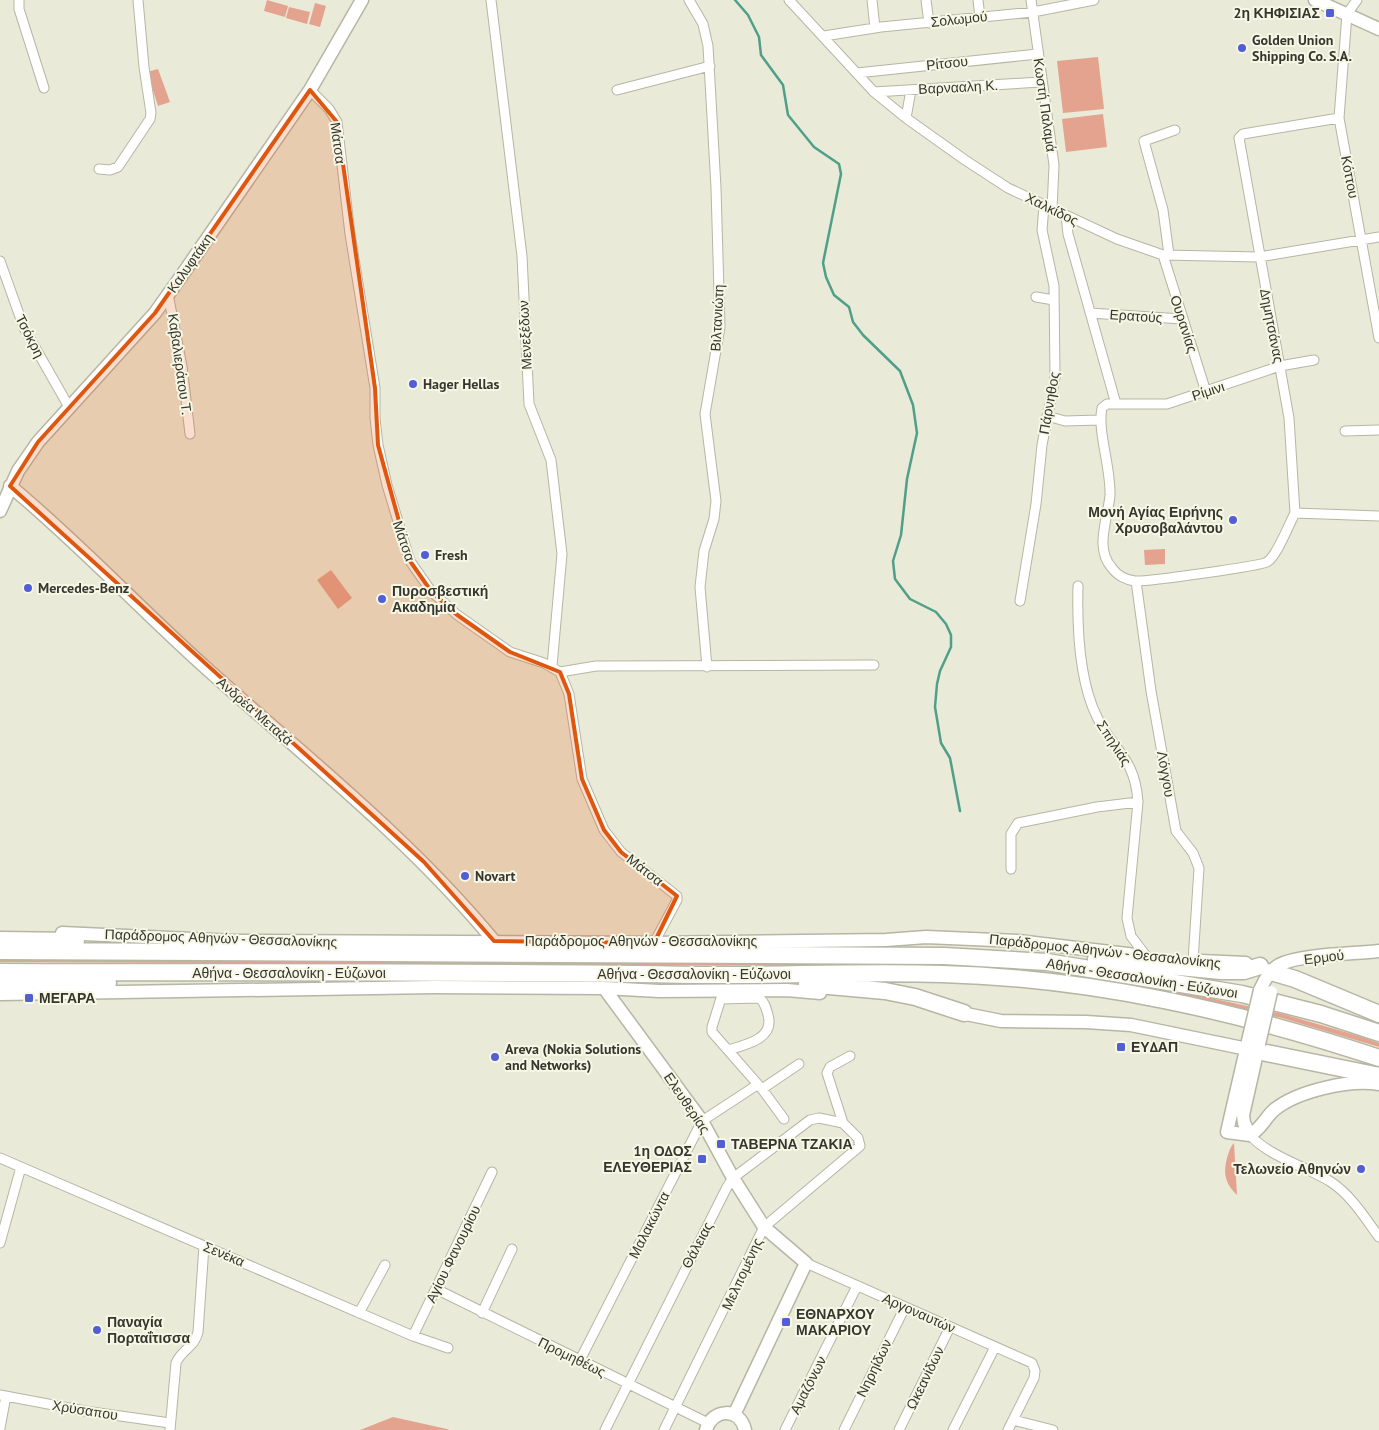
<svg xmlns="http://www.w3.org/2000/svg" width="1379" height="1430" font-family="'PT Sans',sans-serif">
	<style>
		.green { fill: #e3a38f }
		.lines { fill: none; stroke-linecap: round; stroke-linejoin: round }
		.stream { stroke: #4f9f89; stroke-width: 2.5 }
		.street-casing { stroke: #b6b6a5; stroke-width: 11 }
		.secondary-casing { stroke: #b6b6a5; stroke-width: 15 }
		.highway-casing { stroke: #b6b6a5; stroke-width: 19 }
		.street { stroke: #fff; stroke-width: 9 }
		.secondary { stroke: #fff; stroke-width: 12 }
		.highway { stroke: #fff; stroke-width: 16 }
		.secondary-bridge-casing { stroke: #b6b6a5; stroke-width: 15; stroke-linecap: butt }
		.secondary-bridge { stroke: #fff; stroke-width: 12 }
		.marked { fill: #df570e; fill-opacity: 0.2; stroke: #df570e; stroke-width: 4; stroke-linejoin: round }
		.poi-dot { fill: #525ed4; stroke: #f7f7e5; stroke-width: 2 }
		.labels { text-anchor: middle; stroke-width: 4; stroke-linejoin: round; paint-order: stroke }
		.poi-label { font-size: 14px; font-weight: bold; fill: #36362f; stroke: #f7f7e5; text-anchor: start }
		.street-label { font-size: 14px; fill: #36362f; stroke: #f7f7e5 }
	</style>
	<rect width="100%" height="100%" fill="#eaead8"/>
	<path class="green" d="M267,0L288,6L285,17L264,11Z
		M315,3L326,6L320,27L309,24Z
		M289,7L310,12L307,24L286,18Z
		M1098,57L1104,109L1063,113L1057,61Z
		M158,69L170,102L158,106L147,72Z
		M1103,114L1107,147L1066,152L1062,119Z
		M1165,549V564L1145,565L1144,550Z
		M331,570L352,598L338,609L317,580Z
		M0,959L849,963L1001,967L1139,984L1197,995L1283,1014L1362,1037L1379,1043V1047L1282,1018L1139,987L850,966L0,962Z
		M1234,1143L1237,1195C1225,1183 1223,1174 1227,1158C1229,1152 1230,1147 1234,1143Z
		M393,1417L447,1429L449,1430H360Z"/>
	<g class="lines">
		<path class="stream" d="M735,0L748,15L759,37L761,55L783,85L788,115L814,147L839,164L841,174L823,263L826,277L834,295L849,307L853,322L863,335L900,371L913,405L917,433L907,479L901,535L893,561L895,579L910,599L936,612L946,624L951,635V647L940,671L937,684L935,707L941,743L950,758L960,811"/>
		<defs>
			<path id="street" d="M19,0V9L44,88
				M491,0L522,256L529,404L551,460L562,554L552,666
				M689,0L703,24L708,46L716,188L720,327L705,414L716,501L714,519L704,551L700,587L707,667
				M789,0L874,92L906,118L965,160L1008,188L1117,239L1163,255L1259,257L1379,237
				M872,0L875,28
				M926,0L929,23
				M978,0L980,17
				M1031,0L1054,165L1052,209
				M1357,0L1347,14L1339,118L1379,338
				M824,36L881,27L1033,12L1094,0
				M857,73L1038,54
				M310,90L329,109L337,122L350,234L375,388V418L378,445L387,485L410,561L431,591L456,614L510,652L544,663L560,672L569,694L582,779L604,830L621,852L677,896V900L654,943
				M617,90L710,66
				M874,92L1041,82
				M906,118L911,90
				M99,169L110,170L118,167L150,119L151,113L144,67L138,0
				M1066,216L1068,234L1116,404
				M1163,255L1206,392
				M1169,255L1163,210L1144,141L1175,130
				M0,261L24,328L69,407
				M168,294L182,366L190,434
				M1036,297L1054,300
				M1090,313L1182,319
				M1314,360L1280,366L1167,404H1107L1102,408C1097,431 1111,467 1110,495C1108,519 1094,548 1112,568C1117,575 1126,580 1135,581C1145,582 1261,566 1267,562C1277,556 1289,524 1295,513L1379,516
				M1047,416L1065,421L1099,420
				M1345,431L1379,430
				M1295,513L1289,418L1239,138L1243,134L1339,118
				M1136,581L1151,691L1176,831L1193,853L1199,868L1193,961
				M1078,586C1077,625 1079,681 1097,717C1114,752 1135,757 1138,802L1127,918L1131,936L1146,956
				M1020,601L1036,504L1042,445L1055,378L1054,286L1042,230L1044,206
				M560,672L596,666L874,665
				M1011,869V834L1018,823L1097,807L1138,802
				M722,995L712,1027V1032L762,1089
				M721,999L759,998C765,1002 766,1008 768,1015C775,1039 745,1045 728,1050
				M784,1119L762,1089L799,1064
				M1250,1135C1268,1156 1307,1167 1331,1182C1351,1195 1365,1218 1379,1237
				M0,1158L413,1336L448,1348
				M0,1243L21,1167
				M806,1263L1032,1363L1035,1371L1034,1378L1008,1430
				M436,1289L708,1423
				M359,1313L385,1265
				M482,1313L512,1249
				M413,1336L492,1172
				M580,1360L702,1121L757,1085
				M0,1395L85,1411L170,1423
				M1013,1420L1053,1430
				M0,1428L6,1396
				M170,1430L176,1363C181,1350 195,1347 198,1332L204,1246
				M605,1430L727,1187L733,1178L810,1120L819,1118L843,1123
				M664,1430L764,1227L860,1146L858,1138L843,1123L827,1073L830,1067L850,1056
				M785,1430L857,1286
				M844,1430L905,1307
				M899,1430L950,1327
				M953,1430L995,1347"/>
			<path id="secondary" d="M1315,0L1379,29
				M10,486C79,543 140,609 206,668C305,757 409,838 494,941
				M0,511L18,471L38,442L155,313L182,275L310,90L362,0
				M62,933L235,941L654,943L886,940L926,937L1018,941L1144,956
				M1201,961L1246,963
				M604,988L702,1121L733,1178L764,1227L806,1263L734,1415
				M1260,990C1264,981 1270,970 1279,965C1300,954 1354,954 1379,951
				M0,994L434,987L604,988L659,991L787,990L820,993
				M956,1012L1001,1021L1086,1022L1131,1025L1257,1051
				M1248,1041L1227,1132L1250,1135C1261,1129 1265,1118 1274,1110C1297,1091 1350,1079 1379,1084
				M1250,1135L1244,1123L1243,1115L1259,1044
				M706,1430C712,1408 740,1407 745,1430"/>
			<path id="highway" d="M0,940L76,941
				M0,951L944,956L1047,962L1242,994L1321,1014L1379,1033
				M1096,959L1221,971H1244L1260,966
				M0,972C233,973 465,971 698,975C779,976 861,971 942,974C1092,978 1237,1011 1379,1058
				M1271,972L1295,979L1379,1014
				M807,984L885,991L915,997L964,1013
				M0,986L108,983
				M1257,1051L1379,1076"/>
		</defs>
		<use href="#street" class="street-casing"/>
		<use href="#secondary" class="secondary-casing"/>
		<use href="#highway" class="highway-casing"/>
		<use href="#street" class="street"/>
		<use href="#secondary" class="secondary"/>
		<use href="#highway" class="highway"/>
		<defs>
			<path id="secondary-bridge" d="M1248,1041L1260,990
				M1259,1044L1271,992"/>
		</defs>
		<use href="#secondary-bridge" class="secondary-bridge-casing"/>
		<use href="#secondary-bridge" class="secondary-bridge"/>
	</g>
	<path class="marked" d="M310,90L337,122L375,388L378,445L410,561L431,591L456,614L510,652L560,672L569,694L582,779L604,830L621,852L677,896L654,943L494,941L424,862L10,486L38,442L155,313Z"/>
	<g class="poi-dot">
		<rect x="1325" y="8" width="10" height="10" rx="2.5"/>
		<circle cx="1242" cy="48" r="5"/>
		<circle cx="413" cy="384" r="5"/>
		<circle cx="1233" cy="520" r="5"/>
		<circle cx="425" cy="555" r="5"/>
		<circle cx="28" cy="588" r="5"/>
		<circle cx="382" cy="599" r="5"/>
		<circle cx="465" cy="876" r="5"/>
		<rect x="24" y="993" width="10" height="10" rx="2.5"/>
		<rect x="1116" y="1042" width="10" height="10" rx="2.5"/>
		<circle cx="495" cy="1057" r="5"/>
		<rect x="716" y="1139" width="10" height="10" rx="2.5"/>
		<rect x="697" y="1154" width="10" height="10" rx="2.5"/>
		<circle cx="1361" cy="1169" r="5"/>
		<rect x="781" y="1317" width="10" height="10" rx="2.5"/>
		<circle cx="97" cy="1330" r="5"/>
	</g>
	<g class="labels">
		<g class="poi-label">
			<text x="1320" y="18" text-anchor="end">2η ΚΗΦΙΣΙΑΣ</text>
			<text x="1252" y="45">Golden Union<tspan x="1252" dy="16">Shipping Co. S.A.</tspan></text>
			<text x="423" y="389">Hager Hellas</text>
			<text x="1223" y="517" text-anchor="end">Μονή Αγίας Ειρήνης<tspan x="1223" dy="16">Χρυσοβαλάντου</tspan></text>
			<text x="435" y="560">Fresh</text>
			<text x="38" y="593">Mercedes-Benz</text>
			<text x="392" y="596">Πυροσβεστική<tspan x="392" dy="16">Ακαδημία</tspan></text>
			<text x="475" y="881">Novart</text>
			<text x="39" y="1003">ΜΕΓΑΡΑ</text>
			<text x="1131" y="1052">ΕΥΔΑΠ</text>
			<text x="505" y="1054">Areva (Nokia Solutions<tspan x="505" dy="16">and Networks)</tspan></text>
			<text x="731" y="1149">ΤΑΒΕΡΝΑ ΤΖΑΚΙΑ</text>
			<text x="692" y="1156" text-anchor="end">1η ΟΔΟΣ<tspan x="692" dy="16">ΕΛΕΥΘΕΡΙΑΣ</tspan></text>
			<text x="1351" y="1174" text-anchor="end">Τελωνείο Αθηνών</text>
			<text x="796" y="1319">ΕΘΝΑΡΧΟΥ<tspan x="796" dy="16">ΜΑΚΑΡΙΟΥ</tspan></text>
			<text x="107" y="1327">Παναγία<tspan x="107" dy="16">Πορταΐτισσα</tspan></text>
		</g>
		<g class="street-label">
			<text transform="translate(959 19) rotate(-6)" y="5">Σολωμού</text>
			<text transform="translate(947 63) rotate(-6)" y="5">Ρίτσου</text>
			<text transform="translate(958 87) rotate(-3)" y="5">Βαρνααλη Κ.</text>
			<text transform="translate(1045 105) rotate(82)" y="5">Κωστή Παλαμά</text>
			<text transform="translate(338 143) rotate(82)" y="5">Μάτσα</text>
			<text transform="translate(1350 177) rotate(79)" y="5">Κόττου</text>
			<text transform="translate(1052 209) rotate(26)" y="5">Χαλκίδος</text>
			<text transform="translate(190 263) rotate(-55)" y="5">Καλυφτάκη</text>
			<text transform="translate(1136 316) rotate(4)" y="5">Ερατούς</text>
			<text transform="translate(717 318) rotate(-87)" y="5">Βιλτανιώτη</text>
			<text transform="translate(1184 324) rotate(72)" y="5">Ουρανίας</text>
			<text transform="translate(1272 326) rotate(79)" y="5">Δημητσάνας</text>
			<text transform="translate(525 335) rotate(-93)" y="5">Μενεξέδων</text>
			<text transform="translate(30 336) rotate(63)" y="5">Τσόκρη</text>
			<text transform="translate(180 364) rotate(82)" y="5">Καβαλιεράτου Τ.</text>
			<text transform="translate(1208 391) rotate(-18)" y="5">Ρίμινι</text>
			<text transform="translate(1049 403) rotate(-80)" y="5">Πάρνηθος</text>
			<text transform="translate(404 541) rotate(71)" y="5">Μάτσα</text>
			<text transform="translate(255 711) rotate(41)" y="5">Ανδρέα Μεταξά</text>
			<text transform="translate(1114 743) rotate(57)" y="5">Σπηλιάς</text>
			<text transform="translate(1166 774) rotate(80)" y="5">Λόγγου</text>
			<text transform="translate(645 870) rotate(38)" y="5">Μάτσα</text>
			<text transform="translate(221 938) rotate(2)" y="5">Παράδρομος Αθηνών - Θεσσαλονίκης</text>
			<text x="641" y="946">Παράδρομος Αθηνών - Θεσσαλονίκης</text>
			<text transform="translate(1105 951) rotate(6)" y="5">Παράδρομος Αθηνών - Θεσσαλονίκης</text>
			<text transform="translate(1324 957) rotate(-7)" y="5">Ερμού</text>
			<text x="289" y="978">Αθήνα - Θεσσαλονίκη - Εύζωνοι</text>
			<text x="694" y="979">Αθήνα - Θεσσαλονίκη - Εύζωνοι</text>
			<text transform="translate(1142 978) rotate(9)" y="5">Αθήνα - Θεσσαλονίκη - Εύζωνοι</text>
			<text transform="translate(687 1103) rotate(56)" y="5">Ελευθερίας</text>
			<text transform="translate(649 1225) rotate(-63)" y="5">Μαλακώντα</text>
			<text transform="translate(697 1245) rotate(-62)" y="5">Θάλειας</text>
			<text transform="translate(224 1254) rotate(23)" y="5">Σενέκα</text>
			<text transform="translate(453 1254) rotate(-64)" y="5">Αγίου Φανουρίου</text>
			<text transform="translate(742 1274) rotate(-65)" y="5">Μελπομένης</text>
			<text transform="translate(919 1313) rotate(24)" y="5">Αργοναυτών</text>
			<text transform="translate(572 1357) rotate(26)" y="5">Προμηθέως</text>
			<text transform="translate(874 1368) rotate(-64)" y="5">Νηρηίδων</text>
			<text transform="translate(925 1378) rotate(-64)" y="5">Ωκεανίδων</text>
			<text transform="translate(808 1385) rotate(-63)" y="5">Αμαζόνων</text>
			<text transform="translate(85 1410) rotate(9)" y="5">Χρύσαπου</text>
		</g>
	</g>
</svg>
